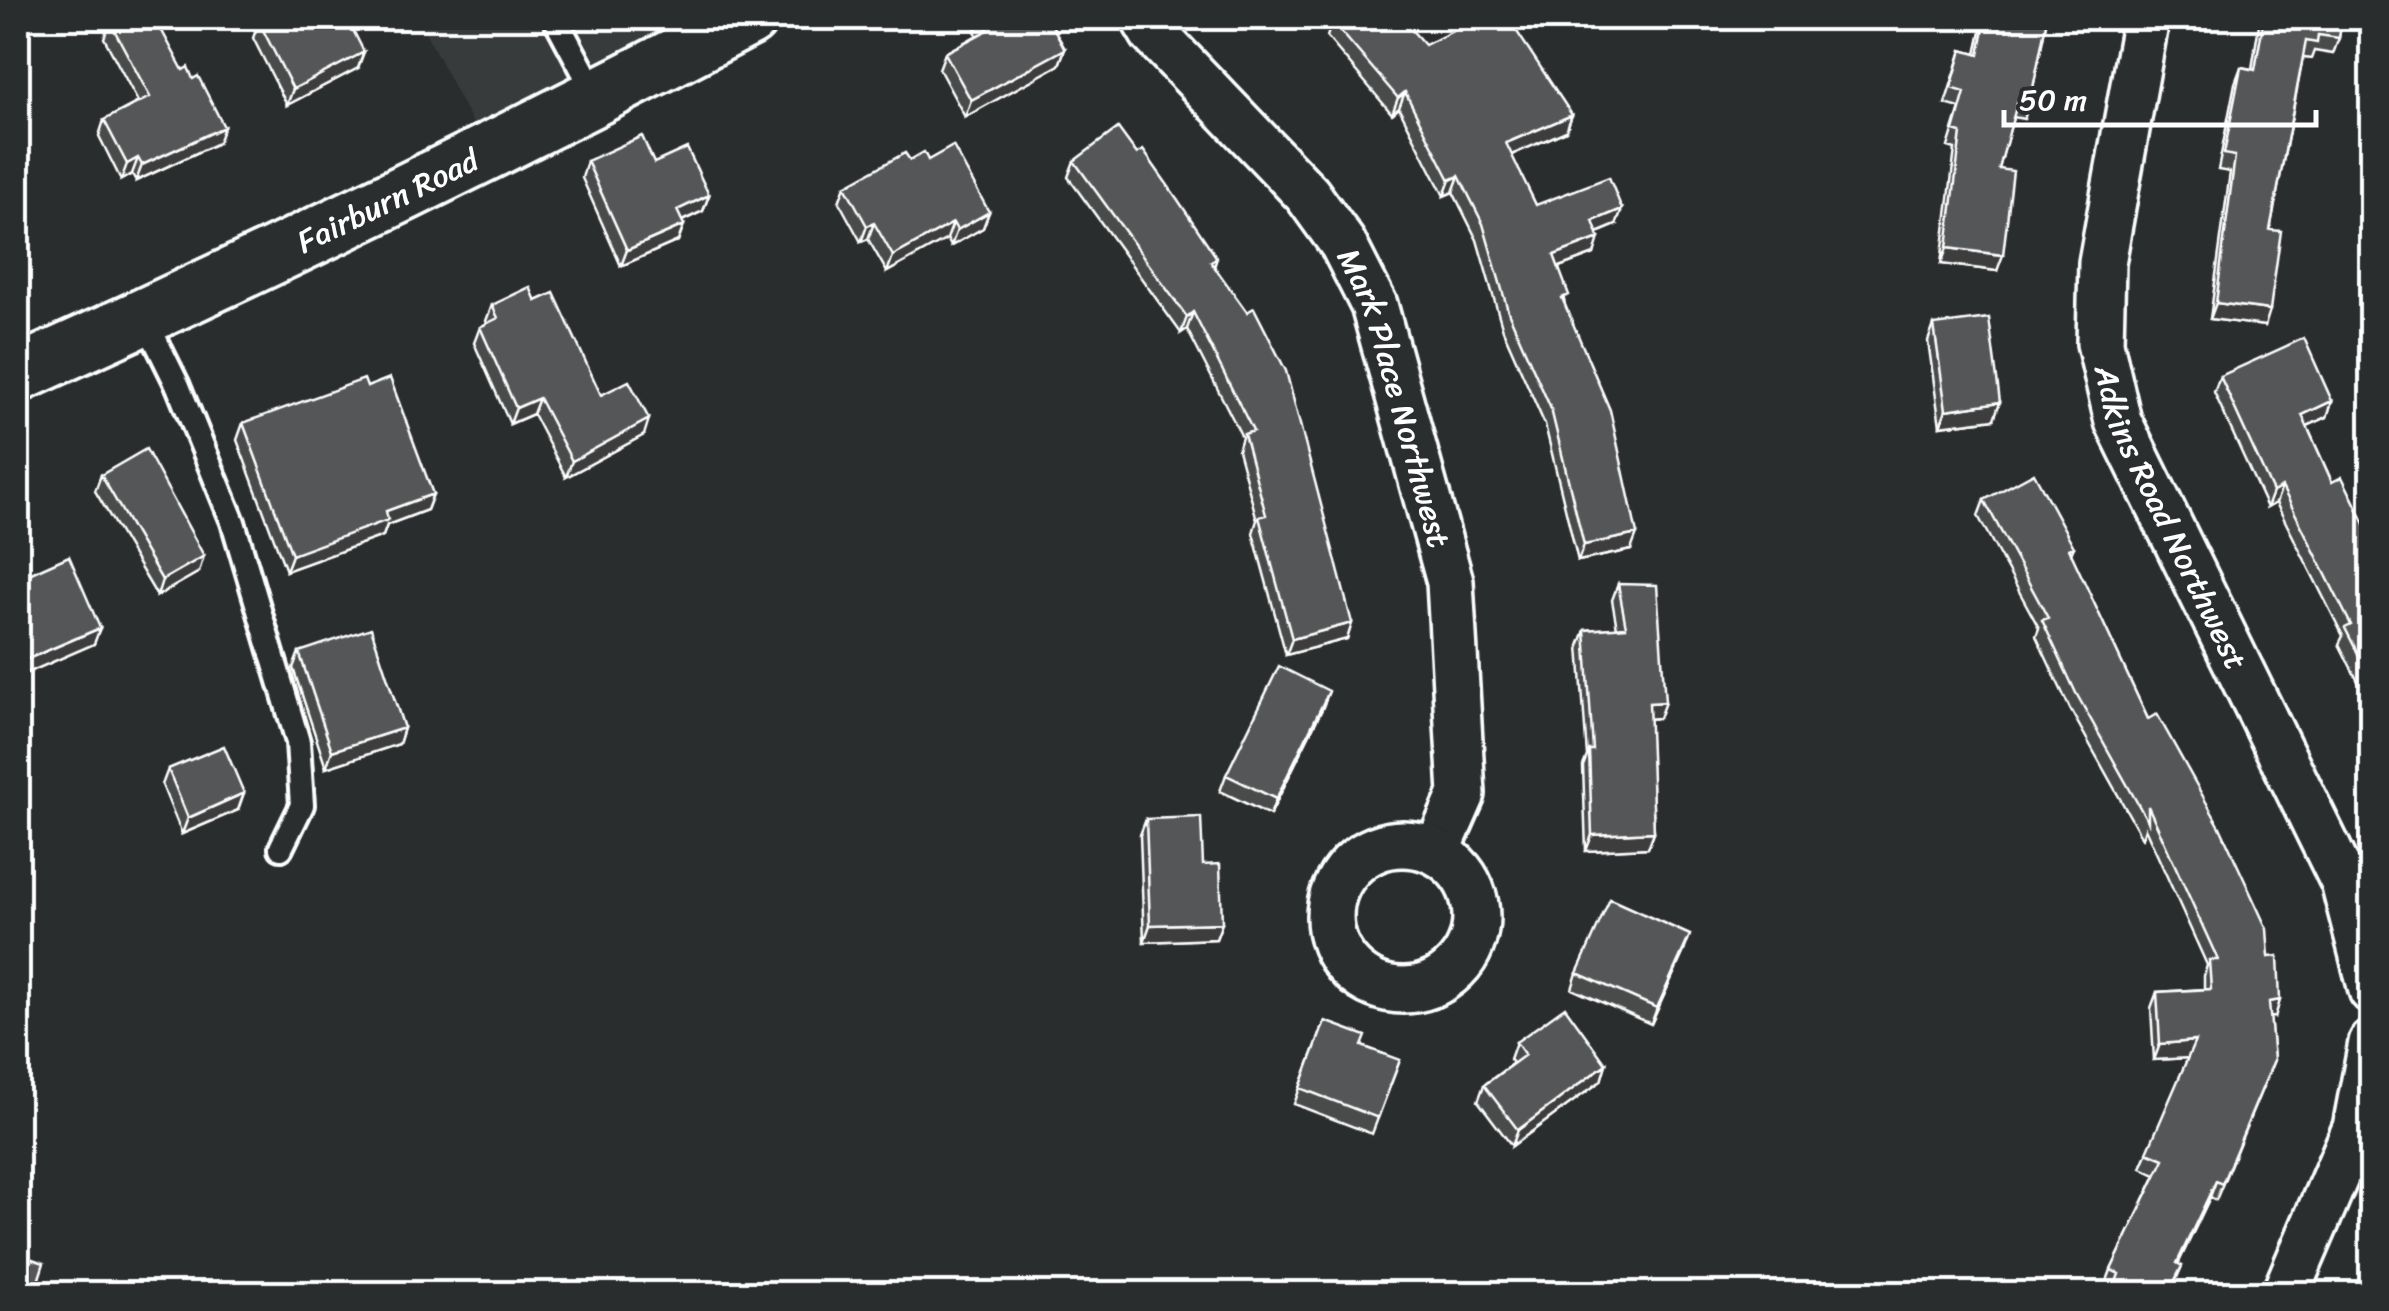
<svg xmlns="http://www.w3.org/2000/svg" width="2389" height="1311" font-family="Sriracha,sans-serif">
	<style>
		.built { fill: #373a3b }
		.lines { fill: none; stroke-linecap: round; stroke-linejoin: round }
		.lane-casing { stroke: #fff; stroke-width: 30 }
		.street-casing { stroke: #fff; stroke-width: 52 }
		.secondary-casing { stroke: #fff; stroke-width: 62 }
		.lane { stroke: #2a2d2e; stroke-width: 22 }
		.street { stroke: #2a2d2e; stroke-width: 45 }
		.secondary { stroke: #2a2d2e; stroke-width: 55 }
		.wall { fill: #494b4c; stroke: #fff; stroke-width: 2.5 }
		.shaded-wall { fill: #3c3d3e; stroke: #fff; stroke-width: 2.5 }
		.building { fill: #555758; stroke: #fff; stroke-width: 2.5 }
		.labels { text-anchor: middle; stroke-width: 8; stroke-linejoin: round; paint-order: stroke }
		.street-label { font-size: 32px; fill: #fff; stroke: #2a2d2e }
	</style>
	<rect width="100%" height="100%" fill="#2a2d2e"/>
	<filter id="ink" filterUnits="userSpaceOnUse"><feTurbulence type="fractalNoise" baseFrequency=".01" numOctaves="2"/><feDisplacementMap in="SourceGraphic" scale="20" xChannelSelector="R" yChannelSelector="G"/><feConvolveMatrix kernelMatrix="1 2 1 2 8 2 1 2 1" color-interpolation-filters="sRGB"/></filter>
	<g filter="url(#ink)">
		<path class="built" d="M418,18H792L500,176Z"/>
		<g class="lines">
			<defs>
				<path id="lane" d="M555,18L597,97
					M144,317L178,386L233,522L298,742L302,805L281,848"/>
				<g id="street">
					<path id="s1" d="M1144,18L1153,33L1307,194L1343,244L1374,305L1450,582L1462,794L1437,851"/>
					<path id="s2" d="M2146,18L2102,263L2100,343L2118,421L2344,882L2372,990"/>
					<circle cx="1403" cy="917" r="73"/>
					<path d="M2285,1294L2356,1128L2372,1043"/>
				</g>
				<g id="secondary">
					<path id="s3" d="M18,374C265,263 509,144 749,18"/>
				</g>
			</defs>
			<use href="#lane" class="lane-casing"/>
			<use href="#street" class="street-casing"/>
			<use href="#secondary" class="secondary-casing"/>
			<use href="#lane" class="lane"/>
			<use href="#street" class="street"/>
			<use href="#secondary" class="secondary"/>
		</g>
		<path class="wall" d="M980,18H1048L1065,49L1059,65L965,117L939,69L945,53L977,35L975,31Z
			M1984,18H2047L2030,103L2024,119L2013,117L1999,169L1997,271L1941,264L1955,149L1948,147L1960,108L1945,104L1962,50L1976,54Z
			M2260,18H2342L2339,38L2333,54L2314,51L2311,59L2303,58L2270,230L2265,326L2210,319L2230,172L2218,170L2235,83L2241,67L2252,69Z
			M1332,21L1425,45L1572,115L1566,131L1511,155L1536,205L1616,225L1597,233L1594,254L1559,267L1565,305L1631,550L1578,561L1545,425L1503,330L1477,240L1453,192L1444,196L1399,108L1392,114L1327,37Z
			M110,22L218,143L136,181L132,174L121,180L99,136L104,120L138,102L104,38Z
			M259,22L358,68L287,105L253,38Z
			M1137,154L1217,258L1214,267L1352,623L1347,639L1286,655L1253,533L1257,520L1238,450L1242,437L1187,329L1181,333L1068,177L1074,161Z
			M910,160L989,212L983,228L951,246L947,239L887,272L868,239L861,242L839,202L845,186Z
			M587,161L654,163L709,195L703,211L682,221L678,241L621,266L582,178Z
			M492,305L601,395L644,435L566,477L533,414L510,424L474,343L480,327L487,323L486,321Z
			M1934,325L1994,419L1940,426L1928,341Z
			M2220,376L2332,401L2327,417L2307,426L2332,482L2372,538V709L2339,644L2343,636L2276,503L2267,508L2214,392Z
			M367,387L433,494L427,510L387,525L383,536L286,571L237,440L243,423Z
			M101,475L199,572L157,596L95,491Z
			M1984,500L2074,547L2071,554L2148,719L2269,957L2280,1000L2275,1017H2270L2274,1060L2216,1200L2210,1197L2178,1264L2182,1266L2170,1294H2112L2113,1290L2105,1286L2111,1270L2156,1175L2141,1168L2188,1058L2154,1060L2151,1008L2157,992L2204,989V976L2207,965L2145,828L2142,838L2070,709L2036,636L2039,628L1978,516Z
			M1618,584L1659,718L1649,719L1654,832L1648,848L1586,851L1583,766L1587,756L1579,646L1585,630L1617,628L1612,600Z
			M299,652L404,728L399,744L326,768L293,668Z
			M1323,707L1270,815L1220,791L1226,775Z
			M168,769L238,810L182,834L162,785Z
			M1146,819L1203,865L1222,923L1216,939L1144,942L1140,835Z
			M1684,951L1651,1024L1572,989L1577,973Z
			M1325,1021L1362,1046L1400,1060L1372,1134L1294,1104Z
			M1516,1042L1606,1064L1601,1081L1512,1146L1478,1101L1484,1085L1513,1063L1510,1059Z"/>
		<path class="shaded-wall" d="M1065,49L1059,65L965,117L971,100Z
			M364,52L358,68L287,105L293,89Z
			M1405,92L1399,108L1392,114L1398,98Z
			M1572,115L1566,131L1500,160L1506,143Z
			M224,127L218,143L136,181L142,165Z
			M138,158L132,174L121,180L127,164Z
			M1459,176L1453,192L1444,196L1450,180Z
			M709,195L703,211L671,226L677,210Z
			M1622,209L1616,225L1587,237L1593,221Z
			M989,212L983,228L951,246L957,230Z
			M874,223L868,239L861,242L867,226Z
			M953,223L947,239L887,272L893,256Z
			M684,225L678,241L621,266L627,250Z
			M1599,238L1594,254L1548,271L1554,255Z
			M1947,248L2003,255L1997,271L1941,264Z
			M2216,303L2270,310L2265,326L2210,319Z
			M1193,312L1187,329L1181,333L1187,317Z
			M539,398L533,414L510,424L516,408Z
			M2332,401L2327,417L2296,431L2302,415Z
			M2000,402L1994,419L1940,426L1946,410Z
			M649,419L644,435L566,477L572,461Z
			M2282,487L2276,503L2267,508L2273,492Z
			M433,494L427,510L387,525L383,536L286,571L292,555L386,511Z
			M1637,534L1631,550L1578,561L1584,545Z
			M204,556L199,572L157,596L162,580Z
			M1352,623L1347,639L1286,655L1292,639Z
			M100,628L94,644L18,677V663Z
			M1329,691L1323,707L1270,815L1276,799Z
			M1665,702L1659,718L1643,719L1649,703Z
			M404,728L399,744L326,768L332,751Z
			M244,793L238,810L182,834L188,818Z
			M1654,832L1648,848L1586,851L1592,835Z
			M1222,923L1216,939L1144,942L1150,925Z
			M1690,935L1684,951L1651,1024L1657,1008Z
			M2280,1000L2275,1017L2264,1018L2269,1002Z
			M2195,1041L2190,1058L2154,1060L2160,1044Z
			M1606,1064L1601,1081L1512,1146L1518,1130Z
			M2216,1181L2210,1197L2171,1279L2177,1263Z"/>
		<path class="building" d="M120,18H155L183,70L188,67L193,79L198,76L224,127L142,165L138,158L127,164L104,120L150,97L110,22Z
			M267,18H347L364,52L293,89L259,22Z
			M982,18H1048L1065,49L971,100L945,53L988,30Z
			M1336,18H1401L1425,45L1479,18H1508L1572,115L1506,143L1536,205L1609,177L1622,209L1593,221L1599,238L1554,255L1569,295L1562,298L1610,410L1637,534L1584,545L1551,409L1509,314L1483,224L1459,176L1450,180L1405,92L1398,98L1332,21Z
			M1986,18H2047L2030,103L2018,100L1999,169L2013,171L2003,255L1947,248L1961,133L1954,131L1965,92L1951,88L1962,50L1979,55Z
			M2264,18H2342L2339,38L2318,35L2317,43L2306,41L2270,230L2281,231L2270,310L2216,303L2235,156L2224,154L2241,67L2255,70Z
			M1118,128L1137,154L1143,150L1176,197L1217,258L1211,262L1247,312L1254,308L1286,371L1352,623L1292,639L1259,517L1266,515L1244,434L1253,431L1193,312L1187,317L1074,161Z
			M642,136L654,163L687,148L709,195L677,210L684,225L627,250L587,161Z
			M953,146L989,212L957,230L953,223L893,256L874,223L867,226L845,186L905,153L910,160L924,152L928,160Z
			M530,287L536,301L554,293L601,395L629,381L649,419L572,461L539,398L516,408L480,327L498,318L492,305Z
			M1989,318L2000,402L1946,410L1934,325Z
			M2304,338L2332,401L2302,415L2332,482L2342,477L2372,538V555L2370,556L2372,558V681L2345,628L2351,625L2282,487L2273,492L2220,376Z
			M390,378L433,494L386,511L388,520L292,555L243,423L364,379L367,387Z
			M146,449L204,556L162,580L101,475Z
			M2034,473L2074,547L2069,549L2148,719L2157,714L2220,827L2267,929L2269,957L2278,956L2280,1000L2269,1002L2274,1060L2222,1184L2216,1181L2177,1263L2182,1266L2168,1294H2112L2119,1274L2111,1270L2164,1159L2147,1152L2195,1041L2160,1044L2157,992L2211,989L2209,960H2218L2148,806V822L2076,693L2042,620L2048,618L1984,500Z
			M69,556L100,628L18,663V573L20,578Z
			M1618,584L1657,585L1665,702L1649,703L1654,832L1592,835L1589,750H1593L1585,630L1626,627Z
			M371,628L404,728L332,751L299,652Z
			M1279,666L1329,691L1276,799L1226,775Z
			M224,746L244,793L188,818L168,769Z
			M1201,817L1203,865L1220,864L1222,923L1150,925L1146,819Z
			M1610,899L1690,935L1657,1008L1577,973Z
			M1565,1007L1606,1064L1518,1130L1484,1085L1525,1055L1516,1042Z
			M1325,1021L1366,1036L1362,1046L1400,1060L1378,1118L1300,1088Z
			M18,1254L44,1263L34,1294H18Z"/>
	</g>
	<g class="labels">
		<g class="street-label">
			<text dy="11" stroke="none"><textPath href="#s3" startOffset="408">Fairburn Road</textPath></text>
			<text dy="11" stroke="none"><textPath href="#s1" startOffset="465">Mark Place Northwest</textPath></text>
			<text dy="11" stroke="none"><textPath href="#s2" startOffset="518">Adkins Road Northwest</textPath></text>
		</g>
	</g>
	<rect width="2389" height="1311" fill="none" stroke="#2a2d2e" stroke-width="60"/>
	<rect x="30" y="30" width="2329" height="1251" fill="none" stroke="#fff" stroke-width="4" filter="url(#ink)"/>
	<path d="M2004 110v15h312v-15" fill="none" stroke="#ffffff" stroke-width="5"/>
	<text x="2019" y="110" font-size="30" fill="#ffffff" stroke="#2a2d2e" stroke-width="8" paint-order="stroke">50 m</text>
</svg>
